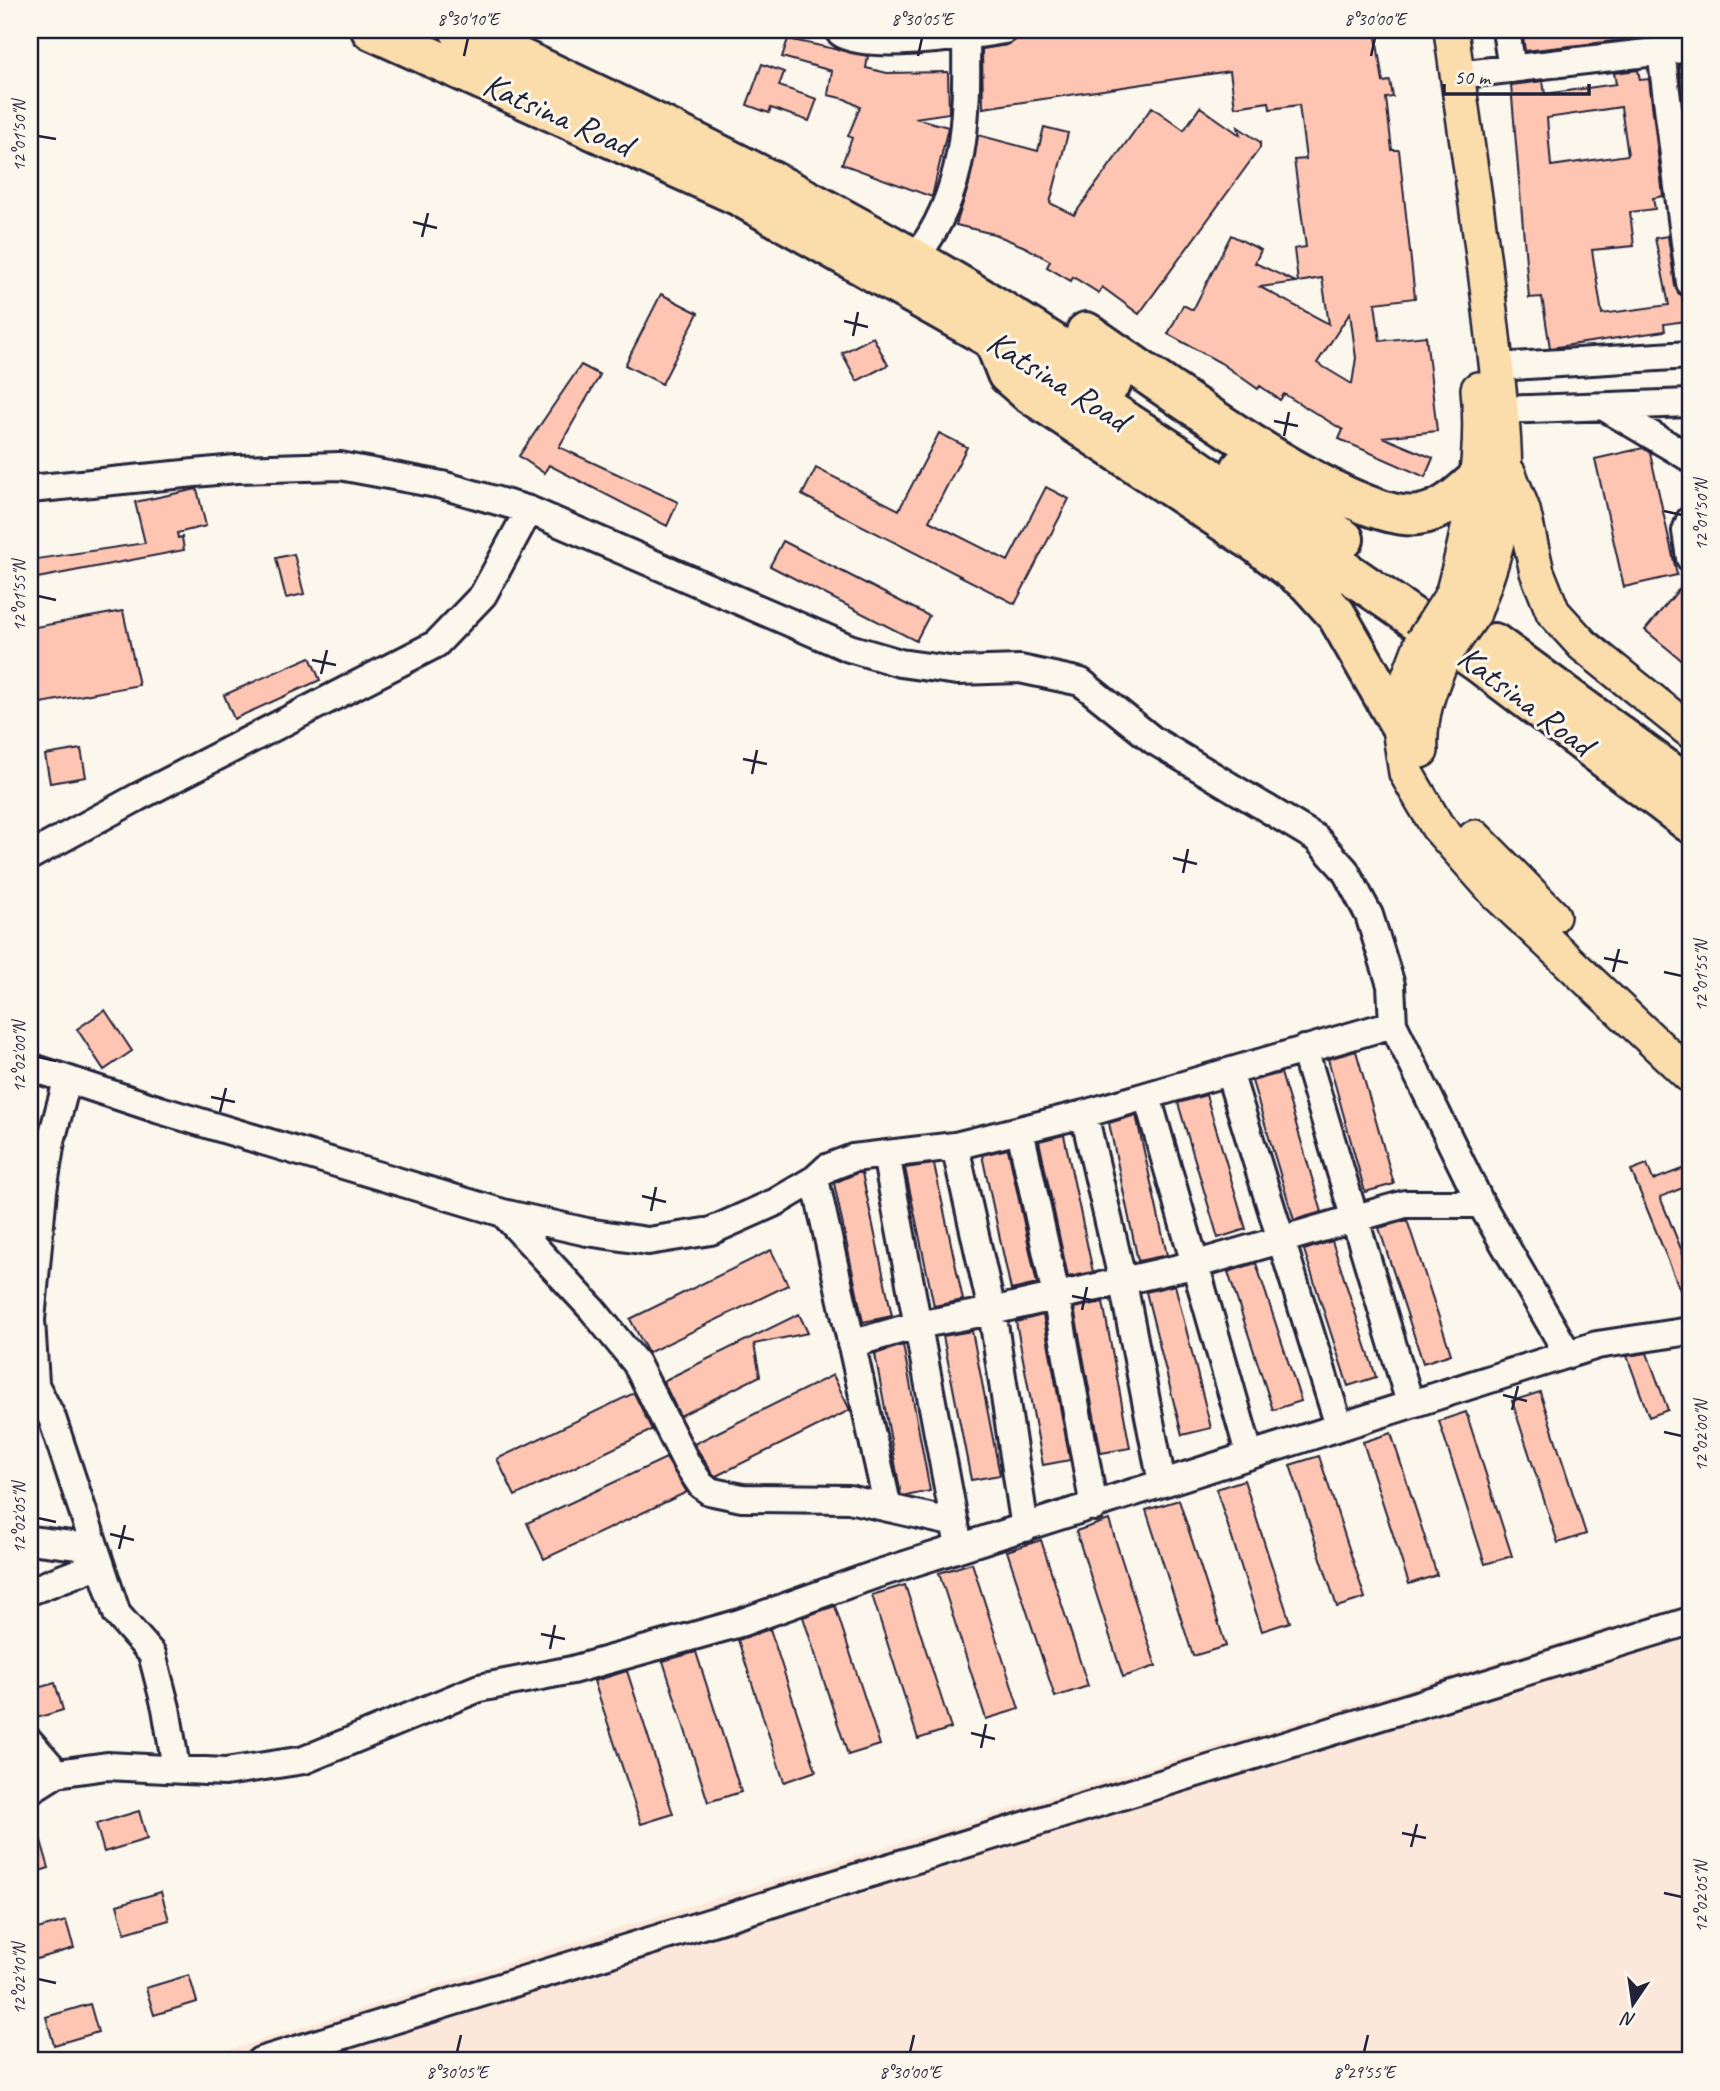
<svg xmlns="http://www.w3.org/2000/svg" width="1720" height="2091" font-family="Caveat,sans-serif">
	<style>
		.built { fill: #fce8db }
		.building { fill: #fec5b3; stroke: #22223b; stroke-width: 2; fill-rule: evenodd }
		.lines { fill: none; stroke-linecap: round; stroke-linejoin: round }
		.minor-casing { stroke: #22223b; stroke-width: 32 }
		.major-casing { stroke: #22223b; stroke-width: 38 }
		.highway-casing { stroke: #22223b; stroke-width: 44 }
		.minor { stroke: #fbf7ec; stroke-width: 26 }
		.major { stroke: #fbddab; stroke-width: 33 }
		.highway { stroke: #fbddab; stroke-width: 38 }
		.major-bridge-casing { stroke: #22223b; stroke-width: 38; stroke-linecap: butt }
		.major-bridge { stroke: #fbddab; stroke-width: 33 }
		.ticks { fill: none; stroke: #22223b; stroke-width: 2.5 }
		.labels { text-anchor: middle; stroke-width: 6; stroke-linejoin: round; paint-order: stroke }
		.street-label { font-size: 35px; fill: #22223b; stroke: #fbf7ec }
		.neatline { fill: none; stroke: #22223b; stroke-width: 2.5 }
		.ticks-label { font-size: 18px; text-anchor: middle; fill: #22223b }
	</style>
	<rect width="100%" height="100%" fill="#fbf7ec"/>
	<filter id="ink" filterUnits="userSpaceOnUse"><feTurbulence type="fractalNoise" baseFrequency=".0143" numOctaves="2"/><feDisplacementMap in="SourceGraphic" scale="14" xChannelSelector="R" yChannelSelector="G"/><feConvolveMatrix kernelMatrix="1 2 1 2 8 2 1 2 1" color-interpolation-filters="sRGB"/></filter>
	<g filter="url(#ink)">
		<path class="built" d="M1690,1603V2061H194L680,1909Z"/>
		<path class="building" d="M1062,30H1375L1383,82L1390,81L1393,97L1386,98L1392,150H1399L1415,298L1375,303L1380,341L1426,336L1437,431L1382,437L1433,458L1425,477L1339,439L1343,430L1284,394L1280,400L1260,386L1258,389L1221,363L1168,334L1183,305L1193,310L1231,235L1261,250L1255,263L1296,282L1260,287L1329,324L1322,278L1298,282L1294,249L1306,247L1294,160L1306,159L1299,105L1270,109L1269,102L1235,107L1230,71L983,108L982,49L1007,45L1018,37ZM1350,313L1356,358L1352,384L1317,363Z
			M1522,30H1623V40L1525,51Z
			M788,39L868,56L866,68L887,73L948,72L949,113L915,118L948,127L932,197L842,164L852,138L848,136L860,107L845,99L828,95L832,71L782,57Z
			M762,64L784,72L779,86L817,99L809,121L771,108L769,113L747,105Z
			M1686,64L1687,71H1690V158L1679,65Z
			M1638,70L1640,80L1649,79L1663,196L1653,198L1655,209L1630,212L1634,246L1592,250L1602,314L1669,305L1655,238L1668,236L1675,286L1678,293L1689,298L1683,299L1686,321L1664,324L1665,331L1550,348L1542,297L1529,298L1511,85L1543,81L1545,94L1616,84L1614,73ZM1621,107L1628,155L1551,166L1547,118Z
			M1152,107L1184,130L1200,107L1240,135L1238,127L1260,142V148L1139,314L1102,287L1099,293L1073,277L1071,281L1047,267L1050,261L1025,247L994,234L956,225L969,184L978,135L1038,151L1044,127L1068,133L1050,203L1074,215Z
			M661,294L698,313L662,384L625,365Z
			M873,337L888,365L857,381L842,353Z
			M581,365L600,375L559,447L678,502L667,526L549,465L544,473L519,456Z
			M939,433L967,447L929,521L1008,561L1046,487L1069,499L1015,604L802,495L816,468L899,510Z
			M1643,448L1650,453L1677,575L1624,587L1595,459Z
			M197,489L206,526L177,533L178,538L182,537L184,550L32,579L30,560L145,543L135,502Z
			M783,541L929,616L916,641L770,566Z
			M294,554L304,594L286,598L276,558Z
			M1680,588L1690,596V667L1645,630Z
			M123,611L139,685L30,705V628Z
			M310,657L320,680L234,719L224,695Z
			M81,749L86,777L50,783L45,755Z
			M105,1010L132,1051L104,1070L77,1029Z
			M1356,1051L1394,1184L1365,1192L1328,1059Z
			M1281,1073L1322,1212L1294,1220L1252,1081Z
			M1206,1095L1246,1229L1218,1238L1178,1103Z
			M1136,1115L1167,1255L1138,1261L1109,1123Z
			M1064,1135L1093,1272L1068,1277L1039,1141Z
			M1008,1149L1037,1284L1011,1290L982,1155Z
			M934,1164L963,1300L934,1306L905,1168Z
			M1647,1164L1653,1180L1690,1166V1185L1660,1197L1690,1271V1314L1631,1170Z
			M857,1173H862L892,1316L863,1322L834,1183Z
			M1407,1220L1451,1354L1423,1363L1379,1228Z
			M1332,1241L1376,1377L1348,1386L1304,1250Z
			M771,1250L788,1285L648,1353L630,1319Z
			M1256,1263L1301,1401L1273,1410L1228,1272Z
			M1175,1285L1211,1428L1182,1435L1146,1292Z
			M1103,1302L1130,1448L1101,1453L1074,1308Z
			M799,1314L808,1333L754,1344L760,1376L680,1416L663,1381Z
			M1043,1315L1070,1460L1043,1465L1016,1322Z
			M972,1331L1000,1475L971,1480L943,1336Z
			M903,1345L930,1491L906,1496L901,1495L900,1490L875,1354Z
			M1647,1353L1668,1410L1649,1417L1627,1356Z
			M833,1375L850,1410L716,1476L713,1474L694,1444Z
			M1540,1392L1586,1534L1558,1543L1512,1401Z
			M634,1393L652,1430L515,1496L497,1459Z
			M1466,1412L1512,1556L1485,1564L1439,1421Z
			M1391,1433L1437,1575L1409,1584L1363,1442Z
			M1319,1456L1365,1598L1337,1607L1290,1465Z
			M666,1458L687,1492L544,1559L527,1523Z
			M1244,1480L1290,1622L1262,1631L1216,1489Z
			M1179,1500L1226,1646L1193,1656L1146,1510Z
			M1109,1520L1156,1666L1123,1677L1076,1531Z
			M1041,1540L1088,1686L1055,1697L1007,1551Z
			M972,1563L1019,1709L986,1719L939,1573Z
			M905,1585L951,1728L918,1739L872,1595Z
			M835,1606L880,1745L848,1755L803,1617Z
			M770,1629L816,1771L784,1782L738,1640Z
			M696,1652L741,1792L708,1802L663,1661Z
			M627,1671L673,1814L641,1824L594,1681Z
			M55,1683L63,1710L30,1720V1690Z
			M139,1811L147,1839L104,1852L96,1824Z
			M34,1817L49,1868L30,1874V1818Z
			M161,1892L169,1920L125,1933L117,1905Z
			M66,1921L74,1948L30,1961V1931Z
			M189,1975L197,2002L154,2015L146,1988Z
			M90,2004L98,2032L54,2045L46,2017Z"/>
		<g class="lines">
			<defs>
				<path id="minor" d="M838,30C853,53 976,35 1004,30
					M1506,30L1512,69
					M1661,51L1690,283
					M1457,75L1690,48
					M914,259C967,194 967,116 966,37
					M1497,367L1690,355
					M1606,408L1690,458
					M1501,410L1690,403
					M30,489L236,469L340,466L442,485L529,510L849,648L900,663L957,671L1020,669L1081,682L1153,740L1316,838L1345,870L1369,915L1391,985L1393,1024L1481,1204L1568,1354
					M1690,520L1686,531L1690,558
					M30,856L138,797L436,644L483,595L529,510
					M1304,1049L1410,1403
					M30,1067L160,1110L503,1213L587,1232L648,1241L711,1231L776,1202L815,1179L827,1168L853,1158L955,1146L1084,1114L1393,1024
					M1229,1072L1339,1426
					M1147,1096L1249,1453
					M1084,1114L1123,1283L1162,1483
					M1020,1130L1056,1296L1094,1507
					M955,1146L992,1311L1025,1528
					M886,1154L957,1536
					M815,1179L888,1508
					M503,1213L592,1309L636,1363L687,1464L701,1485L709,1491L742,1498L849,1499L955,1523
					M851,1344L917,1325L992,1311L1197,1264L1405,1204H1481
					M30,1375L52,1418L117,1614L152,1654L166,1708L176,1768
					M35,1383L31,1320L43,1191L51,1141L67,1081
					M30,1540L95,1548
					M30,1591L100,1564
					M30,1742L57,1773
					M30,1790L57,1773L107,1766L225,1772L304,1760L479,1688L572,1670L740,1623L877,1574L1597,1345L1690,1331
					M260,2061L1690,1621"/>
				<path id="major" d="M1451,30C1465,135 1483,240 1494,346C1500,397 1507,449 1504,500C1501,539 1487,578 1474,613
					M1509,474L1523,510L1537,572L1553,612L1583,645L1690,731
					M1452,595C1470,528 1485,459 1478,389
					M1422,642L1401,697L1398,722L1406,773L1437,826L1498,895L1690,1076
					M1421,751C1419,716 1429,690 1443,657
					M1475,837L1553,916"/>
				<path id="highway" d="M371,30L739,196L1047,370L1173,452L1479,663L1690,823
					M459,30C683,133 908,242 1112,382
					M1086,332C1148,374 1351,525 1418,515C1442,512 1459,495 1476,480
					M994,341L1007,374L1029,393L1257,544L1308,583L1336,614L1398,722
					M1241,468L1344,539
					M1494,643L1690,787"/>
			</defs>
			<use href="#minor" class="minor-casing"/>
			<use href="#major" class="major-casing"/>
			<use href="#highway" class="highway-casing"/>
			<use href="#minor" class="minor"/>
			<use href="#major" class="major"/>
			<use href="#highway" class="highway"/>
			<defs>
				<path id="major-bridge" d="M1422,642L1452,595
					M1443,657L1474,613"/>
			</defs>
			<use href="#major-bridge" class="major-bridge-casing"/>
			<use href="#major-bridge" class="major-bridge"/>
		</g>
	</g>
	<path class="ticks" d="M464,56L468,38M918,56L922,38M1371,56L1375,38M38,136L56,139M413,222L437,228M422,237L428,213M844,321L868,327M853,336L858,312M1274,421L1298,426M1284,436L1289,412M1664,511L1682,515M38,596L56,600M312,660L336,665M321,674L327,650M743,759L767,764M752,774L757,750M1173,858L1197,864M1183,873L1188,849M1604,958L1628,963M1613,972L1619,949M1664,972L1682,976M38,1057L56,1061M211,1097L235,1102M220,1112L226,1088M642,1196L666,1202M651,1211L656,1187M1072,1296L1096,1301M1082,1310L1087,1287M1503,1395L1527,1401M1512,1410L1518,1386M1664,1432L1682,1436M38,1518L56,1522M110,1534L134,1540M119,1549L125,1525M541,1634L565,1639M550,1649L555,1625M971,1733L995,1739M981,1748L986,1724M1402,1833L1426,1838M1411,1847L1417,1824M1664,1893L1682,1897M38,1979L56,1983M457,2052L461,2035M910,2052L914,2035M1364,2052L1368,2035"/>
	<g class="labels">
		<g class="street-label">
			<text transform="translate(558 114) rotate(24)" y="12">Katsina Road</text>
			<text transform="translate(1058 380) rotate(32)" y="12">Katsina Road</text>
			<text transform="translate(1526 700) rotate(37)" y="12">Katsina Road</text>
		</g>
	</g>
	<rect width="1720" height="2091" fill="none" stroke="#fbf7ec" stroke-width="77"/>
	<g transform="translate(1633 2004) rotate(193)" stroke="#fbf7ec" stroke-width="5" paint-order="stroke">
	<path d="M0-5L12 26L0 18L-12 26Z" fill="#22223b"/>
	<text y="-10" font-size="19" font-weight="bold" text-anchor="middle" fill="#22223b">N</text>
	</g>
	<path d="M1444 84v10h145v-10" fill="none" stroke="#22223b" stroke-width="3.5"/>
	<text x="1454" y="84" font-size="21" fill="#22223b" stroke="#fbf7ec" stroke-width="5" paint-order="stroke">50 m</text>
	<rect x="38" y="38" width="1644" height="2014" class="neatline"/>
	<g class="ticks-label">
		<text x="468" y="25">8°30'10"E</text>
		<text x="922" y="25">8°30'05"E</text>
		<text x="1375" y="25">8°30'00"E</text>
		<text transform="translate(19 136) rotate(-90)" y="6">12°01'50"N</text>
		<text transform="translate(1701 515) rotate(-90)" y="6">12°01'50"N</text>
		<text transform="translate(19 596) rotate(-90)" y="6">12°01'55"N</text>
		<text transform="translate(1701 976) rotate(-90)" y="6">12°01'55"N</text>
		<text transform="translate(19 1057) rotate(-90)" y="6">12°02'00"N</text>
		<text transform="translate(1701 1436) rotate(-90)" y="6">12°02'00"N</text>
		<text transform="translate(19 1518) rotate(-90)" y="6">12°02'05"N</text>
		<text transform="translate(1701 1897) rotate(-90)" y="6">12°02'05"N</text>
		<text transform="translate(19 1979) rotate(-90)" y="6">12°02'10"N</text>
		<text x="457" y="2078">8°30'05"E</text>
		<text x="910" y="2078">8°30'00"E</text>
		<text x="1364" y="2078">8°29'55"E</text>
	</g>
</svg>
